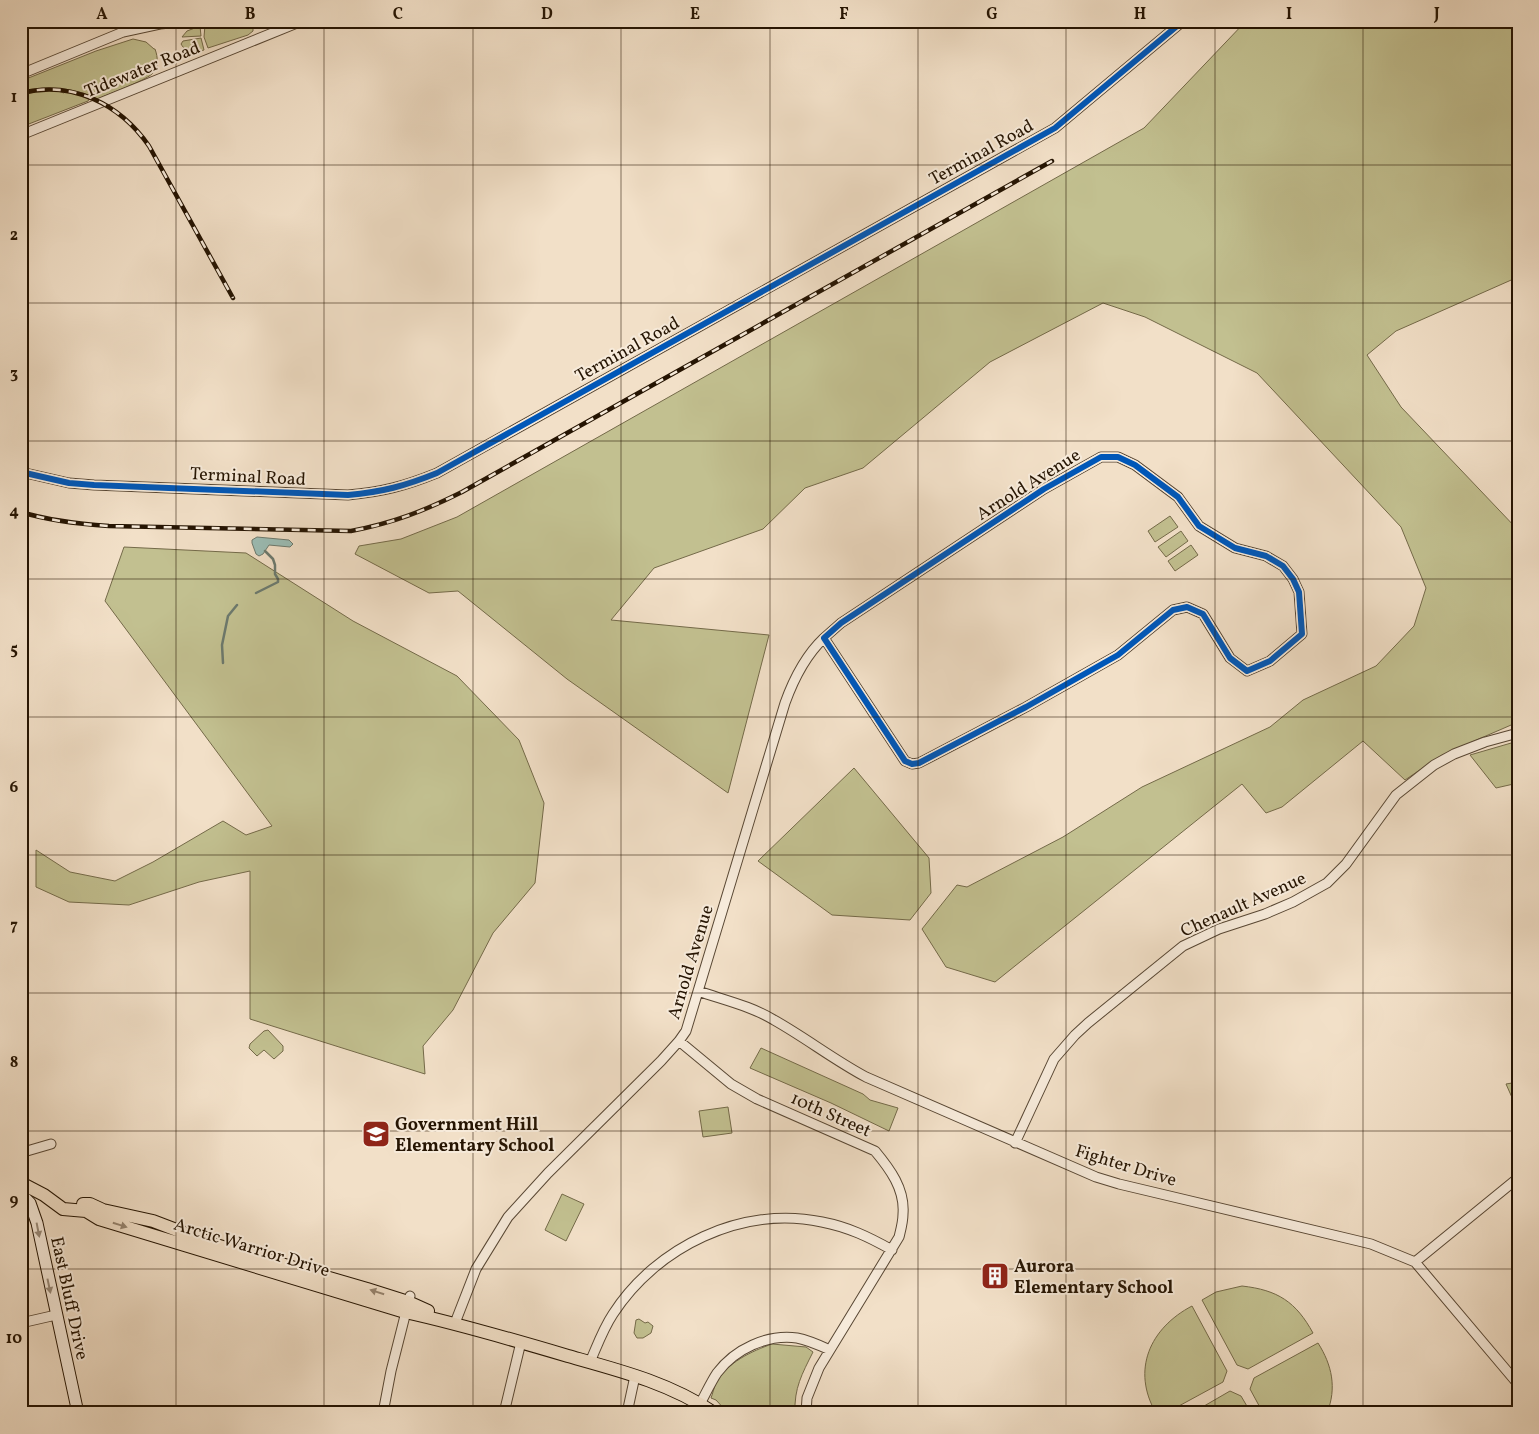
<svg xmlns="http://www.w3.org/2000/svg" width="1539" height="1434" font-family="Vollkorn,serif">
	<style>
		.green { fill: #c2c090; stroke: #746a49 }
		.water { fill: #9bbdb5; stroke: #6c796d }
		.lines { fill: none; stroke-linecap: round; stroke-linejoin: round }
		.stream { stroke: #6c796d; stroke-width: 2.5 }
		.street-casing { stroke: #584734; stroke-width: 11 }
		.secondary-casing { stroke: #251402; stroke-width: 13 }
		.primary-casing { stroke: #251402; stroke-width: 14 }
		.street { stroke: #f7ebdb; stroke-width: 9 }
		.secondary { stroke: #f7ebdb; stroke-width: 11 }
		.primary { stroke: #f2e0c8; stroke-width: 12 }
		.rail-casing { stroke: #251402; stroke-width: 4.5 }
		.rail { stroke: #f7ebdb; stroke-width: 2.5; stroke-dasharray: 8; stroke-linecap: butt }
		.cycleway-casing { stroke: #f7ebdb; stroke-width: 9 }
		.cycleway { stroke: #0057b8; stroke-width: 6 }
		.oneway { fill: #96846f }
		.oneway2 { fill: #988a79 }
		.grid { fill: none; stroke: #251402; stroke-width: 1; stroke-opacity: 0.55 }
		.labels { text-anchor: middle; stroke-width: 4; stroke-linejoin: round; paint-order: stroke }
		.street-label { font-size: 18px; fill: #251402; stroke: #f7ebdb }
		.poi-label { font-size: 18px; font-weight: bold; fill: #251402; stroke: #f7ebdb; text-anchor: start }
		.neatline { fill: none; stroke: #251402; stroke-width: 2 }
		.grid-label { font-size: 16px; text-anchor: middle; font-weight: bold; fill: #251402 }
	</style>
	<rect width="100%" height="100%" fill="#f2e0c8"/>
	<filter id="stains"><feTurbulence type="fractalNoise" baseFrequency=".004" numOctaves="4"/><feColorMatrix values="0 0 0 0 .2 0 0 0 0 .09 0 0 0 0 .02 0 0 0 .5 -.17"/></filter>
	<radialGradient id="worn" r=".72"><stop offset=".6" stop-color="#630" stop-opacity="0"/><stop offset="1" stop-color="#630" stop-opacity=".3"/></radialGradient>
	<path class="green" d="M237,21L249,22L253,26V31L248,35L208,48L204,37L205,25Z
		M1246,21H1518V277L1396,331L1367,355L1401,407L1518,530V722L1442,755L1405,780L1363,741L1282,807L1266,813L1242,784L995,982L946,967L922,929L957,885L967,887L1063,837L1142,787L1270,727L1303,700L1376,666L1414,626L1426,588L1401,527L1257,373L1145,317L1103,303L990,362L863,468L805,488L763,529L654,568L611,620L769,635L728,793L567,679L458,591L429,593L355,554L359,546L401,539L457,517L1144,128Z
		M200,26L201,36L182,37L187,31Z
		M201,38L204,50C194,53 187,54 181,44L183,41Z
		M133,39L146,42L154,49H155C158,57 159,68 152,74C144,81 109,94 98,99C73,87 48,86 21,91V81L96,51Z
		M54,90L64,93V91L90,98L88,101L21,127V95L39,91Z
		M1170,516L1178,527L1155,542L1148,531Z
		M1181,531L1188,541L1166,557L1158,547Z
		M1191,545L1198,555L1175,571L1168,561Z
		M124,547L246,553L353,621L457,676L519,740L544,803L535,883L493,933L453,1010L423,1046L425,1074L250,1019V871L199,882L129,905L69,902L36,887V850L70,872L115,881L153,862L223,821L246,835L272,826L105,601Z
		M1518,741V783L1496,788L1470,755Z
		M854,768L929,858L931,893L910,920L832,915L758,861Z
		M268,1030L283,1046V1051L274,1059L264,1050L257,1056L249,1048L250,1044L264,1031Z
		M761,1048L863,1094L870,1100L898,1108L889,1131L831,1103L750,1068Z
		M1518,1075V1111L1506,1084L1512,1083Z
		M728,1107L732,1133L703,1137L699,1111Z
		M562,1194L584,1204L566,1241L545,1230Z
		M1242,1286C1278,1290 1296,1302 1313,1333L1248,1369L1237,1365L1202,1300L1216,1292Z
		M1192,1306L1227,1371L1223,1382L1166,1413H1156C1131,1370 1150,1328 1192,1306Z
		M639,1319L645,1323L648,1322L653,1326L651,1333L643,1338H637L634,1333L636,1320Z
		M1318,1343C1332,1365 1337,1388 1327,1413H1263L1250,1389L1254,1378Z
		M772,1344L806,1347L813,1352C802,1374 794,1388 795,1413H728L716,1400L711,1398C713,1393 714,1387 716,1383C726,1363 752,1351 772,1344Z
		M1230,1391L1241,1396L1251,1413H1192Z"/>
	<path class="water" d="M257,537L289,540L293,544L290,547L269,545L263,554L259,556L256,554L252,543V540Z"/>
	<g class="lines">
		<path class="stream" d="M256,593L278,582V579L275,574V565L273,559L265,551
			M223,663L222,645L228,616L237,605"/>
		<defs>
			<path id="street" d="M160,24L191,21
				M21,74L123,32L160,24L163,21
				M21,135L302,21
				M1101,457H1118L1135,465L1178,497L1199,526L1235,548L1266,556L1283,566L1293,579L1299,592L1302,634L1270,661L1247,671L1230,658L1203,614L1187,607L1173,610L1118,655L1026,707L919,763L912,764L905,761L824,638L841,623L1044,489Z
				M21,472L69,483L94,485L348,495C382,492 405,486 437,473L1055,128L1183,21
				M698,991C724,1000 751,1006 774,1020C806,1038 834,1060 866,1077L1096,1177L1119,1184L1371,1244L1415,1262L1518,1384
				M679,1041L731,1084L757,1099L875,1151C890,1169 905,1189 903,1214C903,1222 901,1229 899,1237L819,1368L807,1398L806,1413
				M1015,1143L1054,1059L1075,1035L1088,1023L1183,946L1219,929L1265,914L1293,902L1327,883L1346,864L1396,795L1434,765L1454,754L1485,742L1518,733
				M21,1146L27,1151L51,1144
				M1415,1262L1518,1178
				M21,1323L56,1315
				M455,1323L476,1269L508,1217L548,1173L661,1061L679,1041L686,1031L785,703C794,678 805,656 824,638
				M590,1362C597,1346 603,1329 613,1314C656,1247 742,1205 822,1222C848,1227 869,1237 892,1250
				M700,1404C706,1393 711,1382 717,1373C735,1349 767,1334 797,1338C808,1340 819,1345 830,1350
				M383,1413L391,1371L410,1296
				M504,1413L521,1342
				M627,1413L635,1376"/>
			<path id="secondary" d="M21,1194L30,1203L37,1223L78,1413"/>
			<path id="primary" d="M21,1183L44,1195L63,1209L86,1211L99,1219L405,1312C460,1324 514,1340 568,1356C618,1370 670,1383 714,1413
				M83,1204H90L103,1210L153,1221L216,1245L367,1289L408,1302L428,1311"/>
		</defs>
		<use href="#street" class="street-casing"/>
		<use href="#secondary" class="secondary-casing"/>
		<use href="#primary" class="primary-casing"/>
		<use href="#street" class="street"/>
		<use href="#secondary" class="secondary"/>
		<use href="#primary" class="primary"/>
		<defs>
			<path id="rail" d="M21,93C72,80 120,104 149,146L233,298
				M21,512C50,521 79,524 109,526L351,531C393,523 424,511 462,492L1052,161"/>
		</defs>
		<use href="#rail" class="rail-casing"/>
		<use href="#rail" class="rail"/>
		<defs>
			<path id="cycleway" d="M1101,457H1118L1135,465L1178,497L1199,526L1235,548L1266,556L1283,566L1293,579L1299,592L1302,634L1270,661L1247,671L1230,658L1203,614L1187,607L1173,610L1118,655L1026,707L919,763L912,764L905,761L824,638L841,623L1044,489Z
				M21,472L69,483L94,485L348,495C382,492 405,486 437,473L1055,128L1183,21"/>
		</defs>
		<use href="#cycleway" class="cycleway-casing"/>
		<use href="#cycleway" class="cycleway"/>
	</g>
	<defs><path id="oneway-solid" d="M-6-.8H1V-3.2L6.5 0L1 3.2V.8H-6Z" transform="scale(1.25)"/></defs>
	<g class="oneway">
		<use href="#oneway-solid" transform="translate(120 1225) rotate(17)"/>
		<use href="#oneway-solid" transform="translate(377 1292) rotate(-162)"/>
	</g>
	<g class="oneway2">
		<use href="#oneway-solid" transform="translate(38 1230) rotate(79)"/>
		<use href="#oneway-solid" transform="translate(49 1286) rotate(78)"/>
	</g>
	<path class="grid" d="M176,21V1413M324,21V1413M473,21V1413M621,21V1413M770,21V1413M918,21V1413M1066,21V1413M1215,21V1413M1363,21V1413M21,165H1518M21,303H1518M21,441H1518M21,579H1518M21,717H1518M21,855H1518M21,993H1518M21,1131H1518M21,1269H1518"/>
	<defs>
		<symbol id="school-square" viewBox="-11 -11 22 22"><rect x="-9" y="-9" width="18" height="18" rx="4" fill="#8f2418" stroke="#f7ebdb"/><path d="M0-5L7-2L0 1L-7-2ZM-4 1L0 2.5L4 1V4Q0 6-4 4Z" fill="#fff"/></symbol>
		<symbol id="building-square" viewBox="-11 -11 22 22"><rect x="-9" y="-9" width="18" height="18" rx="4" fill="#8f2418" stroke="#f7ebdb"/><path d="M-4-6H4V6H1V3H-1V6H-4ZM-2.5-4.3h1.7v1.8h-1.7ZM.8-4.3h1.7v1.8H.8ZM-2.5-1h1.7V.8h-1.7ZM.8-1h1.7V.8H.8Z" fill="#fff"/></symbol>
	</defs>
	<g fill-rule="evenodd">
		<use href="#school-square" x="360" y="1118" width="32" height="32"/>
		<use href="#building-square" x="979" y="1260" width="32" height="32"/>
	</g>
	<g class="labels">
		<g class="street-label">
			<text transform="translate(142 69) rotate(-22)" y="6">Tidewater Road</text>
			<text transform="translate(981 152) rotate(-29)" y="6">Terminal Road</text>
			<text transform="translate(627 349) rotate(-29)" y="6">Terminal Road</text>
			<text transform="translate(248 476) rotate(3)" y="6">Terminal Road</text>
			<text transform="translate(1028 484) rotate(-32)" y="6">Arnold Avenue</text>
			<text transform="translate(1243 904) rotate(-24)" y="6">Chenault Avenue</text>
			<text transform="translate(690 962) rotate(-73)" y="6">Arnold Avenue</text>
			<text transform="translate(831 1114) rotate(24)" y="6">10th Street</text>
			<text transform="translate(1126 1165) rotate(17)" y="6">Fighter Drive</text>
			<text transform="translate(252 1247) rotate(17)" y="6">Arctic Warrior Drive</text>
			<text transform="translate(70 1298) rotate(78)" y="6">East Bluff Drive</text>
		</g>
		<g class="poi-label">
			<text x="395" y="1130">Government Hill<tspan x="395" dy="21">Elementary School</tspan></text>
			<text x="1014" y="1272">Aurora<tspan x="1014" dy="21">Elementary School</tspan></text>
		</g>
	</g>
	<rect width="1539" height="1434" fill="none" stroke="#f2e0c8" stroke-width="55"/>
	<rect x="28" y="28" width="1484" height="1378" class="neatline"/>
	<g class="grid-label">
		<text x="102" y="19">A</text>
		<text x="250" y="19">B</text>
		<text x="398" y="19">C</text>
		<text x="547" y="19">D</text>
		<text x="695" y="19">E</text>
		<text x="844" y="19">F</text>
		<text x="992" y="19">G</text>
		<text x="1140" y="19">H</text>
		<text x="1289" y="19">I</text>
		<text x="1437" y="19">J</text>
		<text x="14" y="102">1</text>
		<text x="14" y="240">2</text>
		<text x="14" y="378">3</text>
		<text x="14" y="516">4</text>
		<text x="14" y="654">5</text>
		<text x="14" y="792">6</text>
		<text x="14" y="930">7</text>
		<text x="14" y="1067">8</text>
		<text x="14" y="1205">9</text>
		<text x="14" y="1343">10</text>
	</g>
	<rect width="100%" height="100%" filter="url(#stains)"/>
	<rect width="100%" height="100%" fill="url(#worn)"/>
</svg>
